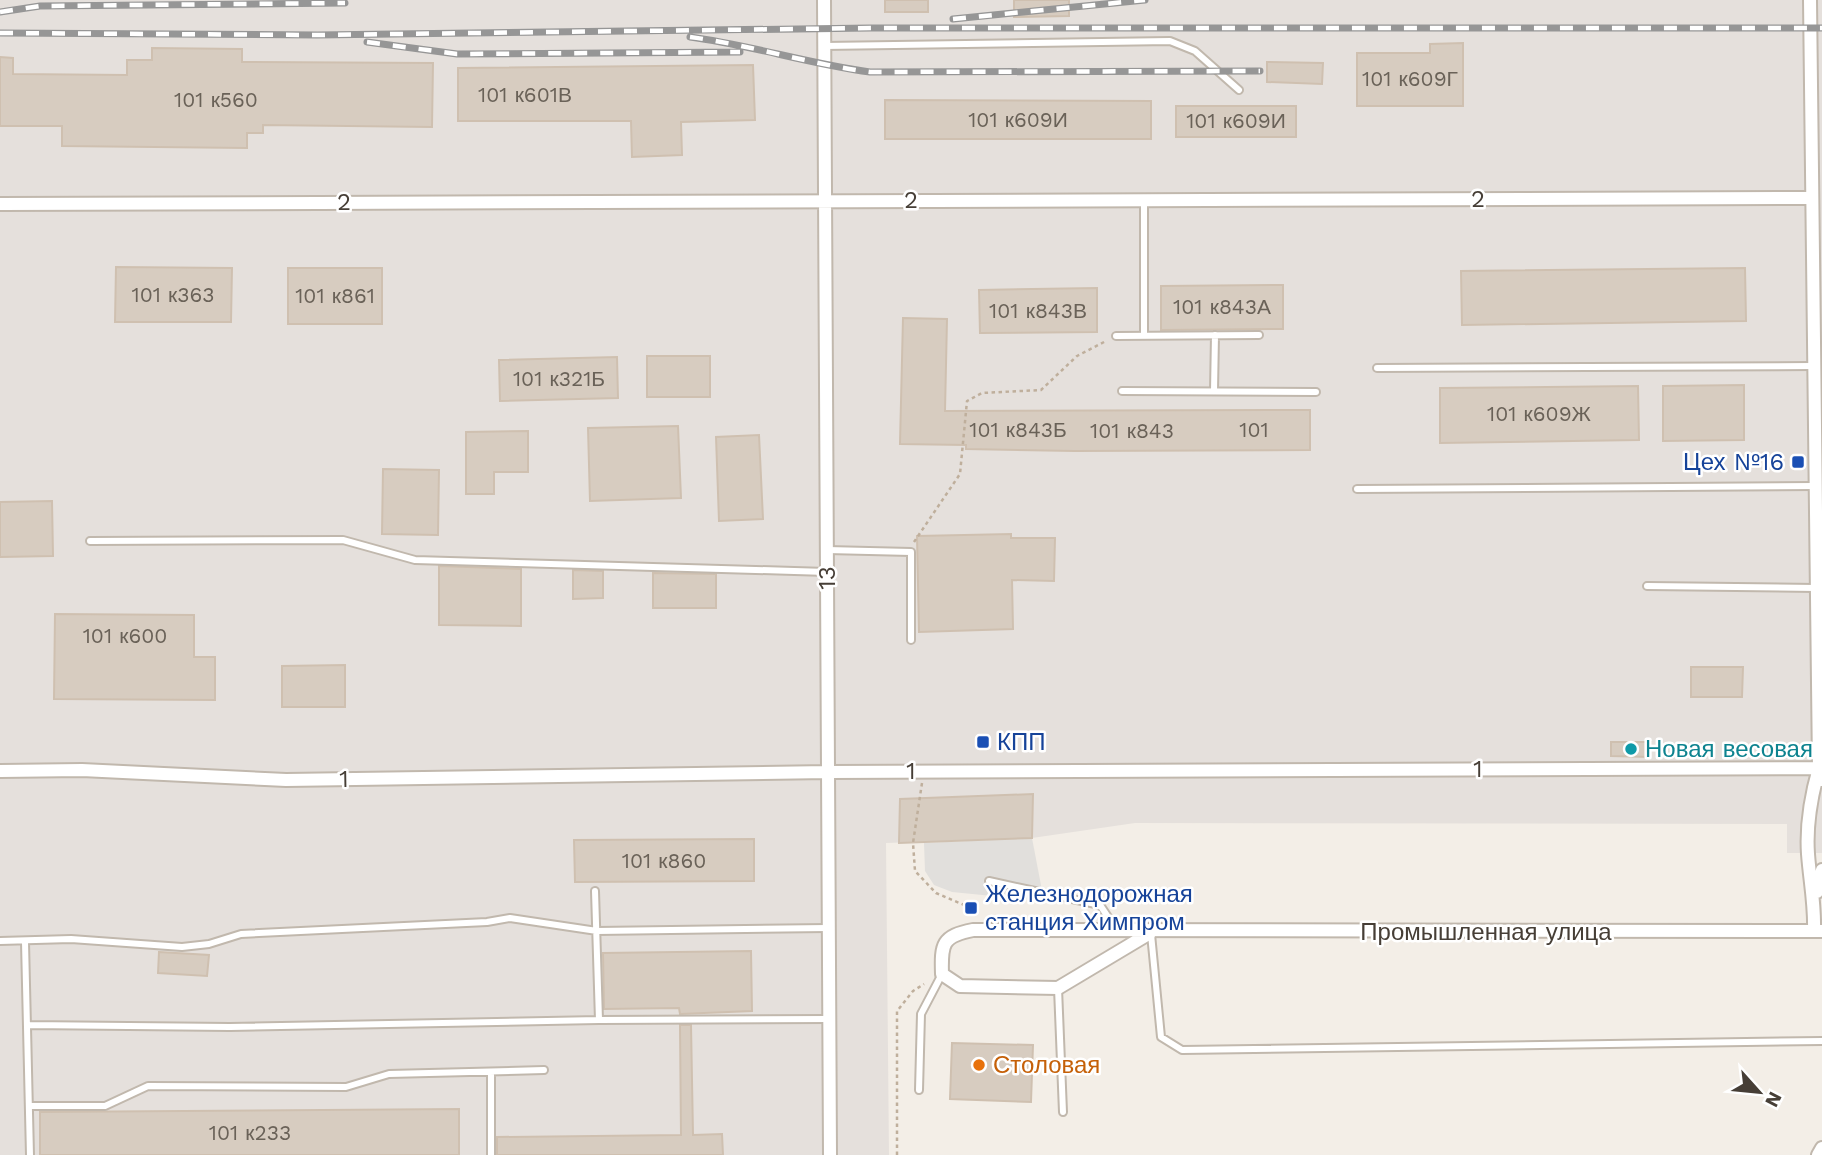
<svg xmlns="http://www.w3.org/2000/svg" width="1822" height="1155" font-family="'Work Sans',sans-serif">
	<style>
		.industrial { fill: #e5e0dc }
		.parking { fill: #e1dfdc }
		.building { fill: #d7ccc0; stroke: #cfc0b0; stroke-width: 2 }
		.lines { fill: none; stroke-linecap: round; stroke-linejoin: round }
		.service-casing { stroke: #c1b8ad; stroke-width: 10 }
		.minor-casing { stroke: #c1b8ad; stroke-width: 16 }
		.path { stroke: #bfaf9c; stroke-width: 2.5; stroke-dasharray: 3.5 3.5; stroke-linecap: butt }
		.service { stroke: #fff; stroke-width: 6 }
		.minor { stroke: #fff; stroke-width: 12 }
		.rail-casing { stroke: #969696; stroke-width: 7 }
		.rail { stroke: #fff; stroke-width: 4.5; stroke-dasharray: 13; stroke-linecap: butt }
		.transit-dot { fill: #1a4fb4; stroke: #fff; stroke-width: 2.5 }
		.culture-dot { fill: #0f9aa8; stroke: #fff; stroke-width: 2.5 }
		.food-dot { fill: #e8710a; stroke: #fff; stroke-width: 2.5 }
		.labels { text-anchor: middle; stroke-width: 5; stroke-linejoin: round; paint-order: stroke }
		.number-label { font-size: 21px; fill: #6a6258 }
		.street-label { font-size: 24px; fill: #463e36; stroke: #fff }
		.transit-label { font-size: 24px; fill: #164399; stroke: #fff; text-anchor: start }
		.culture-label { font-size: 24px; fill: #0d838f; stroke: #fff; text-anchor: start }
		.food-label { font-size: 24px; fill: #c56008; stroke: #fff; text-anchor: start }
	</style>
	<rect width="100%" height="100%" fill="#f3eee7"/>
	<path class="industrial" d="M0,0H1822V853H1787V824L1135,823L1032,838L886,843L889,1155H0Z"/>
	<path class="parking" d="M1032,838L1044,901L952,892L934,885L925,871L924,843Z"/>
	<path class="building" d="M885,0H928V12H885Z
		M1014,0H1069V16L1014,17Z
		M1463,43V106H1357V53H1430V44Z
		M152,48L242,49V62L433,63L432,127L263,125V133H247V148L62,146V126H0V57L13,58V74L127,75V60H152Z
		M1267,62L1323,63L1322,84L1267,82Z
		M753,65L755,120L681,122L682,155L632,157L631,121H458V68Z
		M885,100L1151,101V139H885Z
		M1176,106H1296V137H1176Z
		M116,267L232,268L231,322H115Z
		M288,268H382V324H288Z
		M1745,268L1746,321L1462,325L1461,271Z
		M1283,285V329L1161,330V286Z
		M1097,288V332L980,333L979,290Z
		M903,318L947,319L945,411L1310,410V450L1075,451L966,449V445L900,444Z
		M647,356H710V397H647Z
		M617,357L618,398L500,401L499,360Z
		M1744,385V440L1663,441V386Z
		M1638,386L1639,440L1440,443V388Z
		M678,426L681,498L590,501L588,428Z
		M528,431V472H494V494H466V432Z
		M759,435L763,519L719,521L716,437Z
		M383,469L439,470L438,535L382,534Z
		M52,501L53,556L0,557V502Z
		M1011,534V538H1055L1054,581L1012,580L1013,629L919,632L917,536Z
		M439,566L521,569V626L439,625Z
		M573,570L603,571V598L573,599Z
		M653,573L716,574V608H653Z
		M55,614L194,615V657H215V700L54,699Z
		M345,665V707H282V666Z
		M1691,667H1743L1742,697H1691Z
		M1611,742H1651L1650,757L1611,756Z
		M1033,794L1032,838L899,843L900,799Z
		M754,839V881L575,882L574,840Z
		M751,951L752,1011L680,1014L679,1008L604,1009L603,953Z
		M159,952L209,955L207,976L158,973Z
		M680,1025H691L693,1135L722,1134L723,1155H497V1137L681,1135Z
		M952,1043L1033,1045L1031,1102L950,1099Z
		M459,1109V1155H40V1112Z"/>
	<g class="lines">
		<defs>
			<path id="service" d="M824,46L1170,41L1195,51L1239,90
				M1144,335V200
				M1116,336L1259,335
				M1377,368L1813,366
				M1122,391L1316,392
				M1214,391L1215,335
				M1357,489L1815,486
				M90,541L343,540L415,560L827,572
				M827,550L911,552V640
				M1647,586L1816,588
				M989,881L1100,905L1116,929
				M595,891L599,1020L829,1019
				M1151,934L1161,1037L1182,1050L1822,1041
				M0,941L71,939L182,947L209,944L241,934L487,922L510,918L597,931L828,928
				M25,942L30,1155
				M1058,988L1063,1112
				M27,1025L230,1027L599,1020
				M491,1072V1155
				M919,1090L921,1014L942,974
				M29,1106H105L148,1086L346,1087L389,1074L544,1070"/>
			<path id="minor" d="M824,0L830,1155
				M1810,0L1819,768L1822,780
				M0,204L1811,198
				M0,771L82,770L286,780L828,772L1819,768
				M1817,892L1822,870
				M1814,931C1815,904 1810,881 1808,854C1806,825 1811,796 1819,768
				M1150,933L1058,988L960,986L942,974C941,944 942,936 973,930L1822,931
				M1818,1155L1822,1148"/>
		</defs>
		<use href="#service" class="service-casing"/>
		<use href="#minor" class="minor-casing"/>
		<path class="path" d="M914,542L960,474L967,401L982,393L1041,390L1077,356L1106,341
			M922,783L913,843L915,871L936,893L971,908
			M897,1155V1011L913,991L924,984"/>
		<use href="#service" class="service"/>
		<use href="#minor" class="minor"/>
		<defs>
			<path id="rail" d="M0,12L40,6L345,3
				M953,19L1145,0
				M0,33L317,35L871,28H1822
				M690,37C751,45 809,64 870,72L1260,71
				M367,42L457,54L740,52"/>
		</defs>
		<use href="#rail" class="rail-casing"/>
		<use href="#rail" class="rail"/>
	</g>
	<g class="transit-dot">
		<rect x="1791" y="455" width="14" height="14" rx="3.5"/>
		<rect x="976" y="735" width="14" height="14" rx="3.5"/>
		<rect x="964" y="901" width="14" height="14" rx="3.5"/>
	</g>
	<circle class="culture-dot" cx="1631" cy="749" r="7"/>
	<circle class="food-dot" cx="979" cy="1065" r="7"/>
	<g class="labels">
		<g class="number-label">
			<text x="1410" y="86">101 к609Г</text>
			<text x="525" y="102">101 к601В</text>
			<text x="216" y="107">101 к560</text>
			<text x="1018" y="127">101 к609И</text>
			<text x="1236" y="128">101 к609И</text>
			<text x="173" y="302">101 к363</text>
			<text x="335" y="303">101 к861</text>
			<text x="1222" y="314">101 к843А</text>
			<text x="1038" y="318">101 к843В</text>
			<text x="559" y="386">101 к321Б</text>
			<text x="1539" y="421">101 к609Ж</text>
			<text x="1018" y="437">101 к843Б</text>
			<text x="1254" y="437">101</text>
			<text x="1132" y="438">101 к843</text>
			<text x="125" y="643">101 к600</text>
			<text x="664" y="868">101 к860</text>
			<text x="250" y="1140">101 к233</text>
		</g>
		<g class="street-label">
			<text x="1478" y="207">2</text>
			<text x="911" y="208">2</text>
			<text x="344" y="210">2</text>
			<text transform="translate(827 578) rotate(-90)" y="8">13</text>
			<text x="1478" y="777">1</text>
			<text x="911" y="779">1</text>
			<text transform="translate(344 779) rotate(-1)" y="8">1</text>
			<text x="1486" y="940">Промышленная улица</text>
		</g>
		<g class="transit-label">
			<text x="1784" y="470" text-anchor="end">Цех №16</text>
			<text x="997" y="750">КПП</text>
			<text x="985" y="902">Железнодорожная<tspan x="985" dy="28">станция Химпром</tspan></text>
		</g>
		<g class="culture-label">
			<text x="1645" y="757">Новая весовая</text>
		</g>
		<g class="food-label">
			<text x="993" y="1073">Столовая</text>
		</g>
	</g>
	<g transform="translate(1759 1092) rotate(117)" stroke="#ffffff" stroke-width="5" paint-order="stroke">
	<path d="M0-5L12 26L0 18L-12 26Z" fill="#463e36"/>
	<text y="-10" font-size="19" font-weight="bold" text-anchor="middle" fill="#463e36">N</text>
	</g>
</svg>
